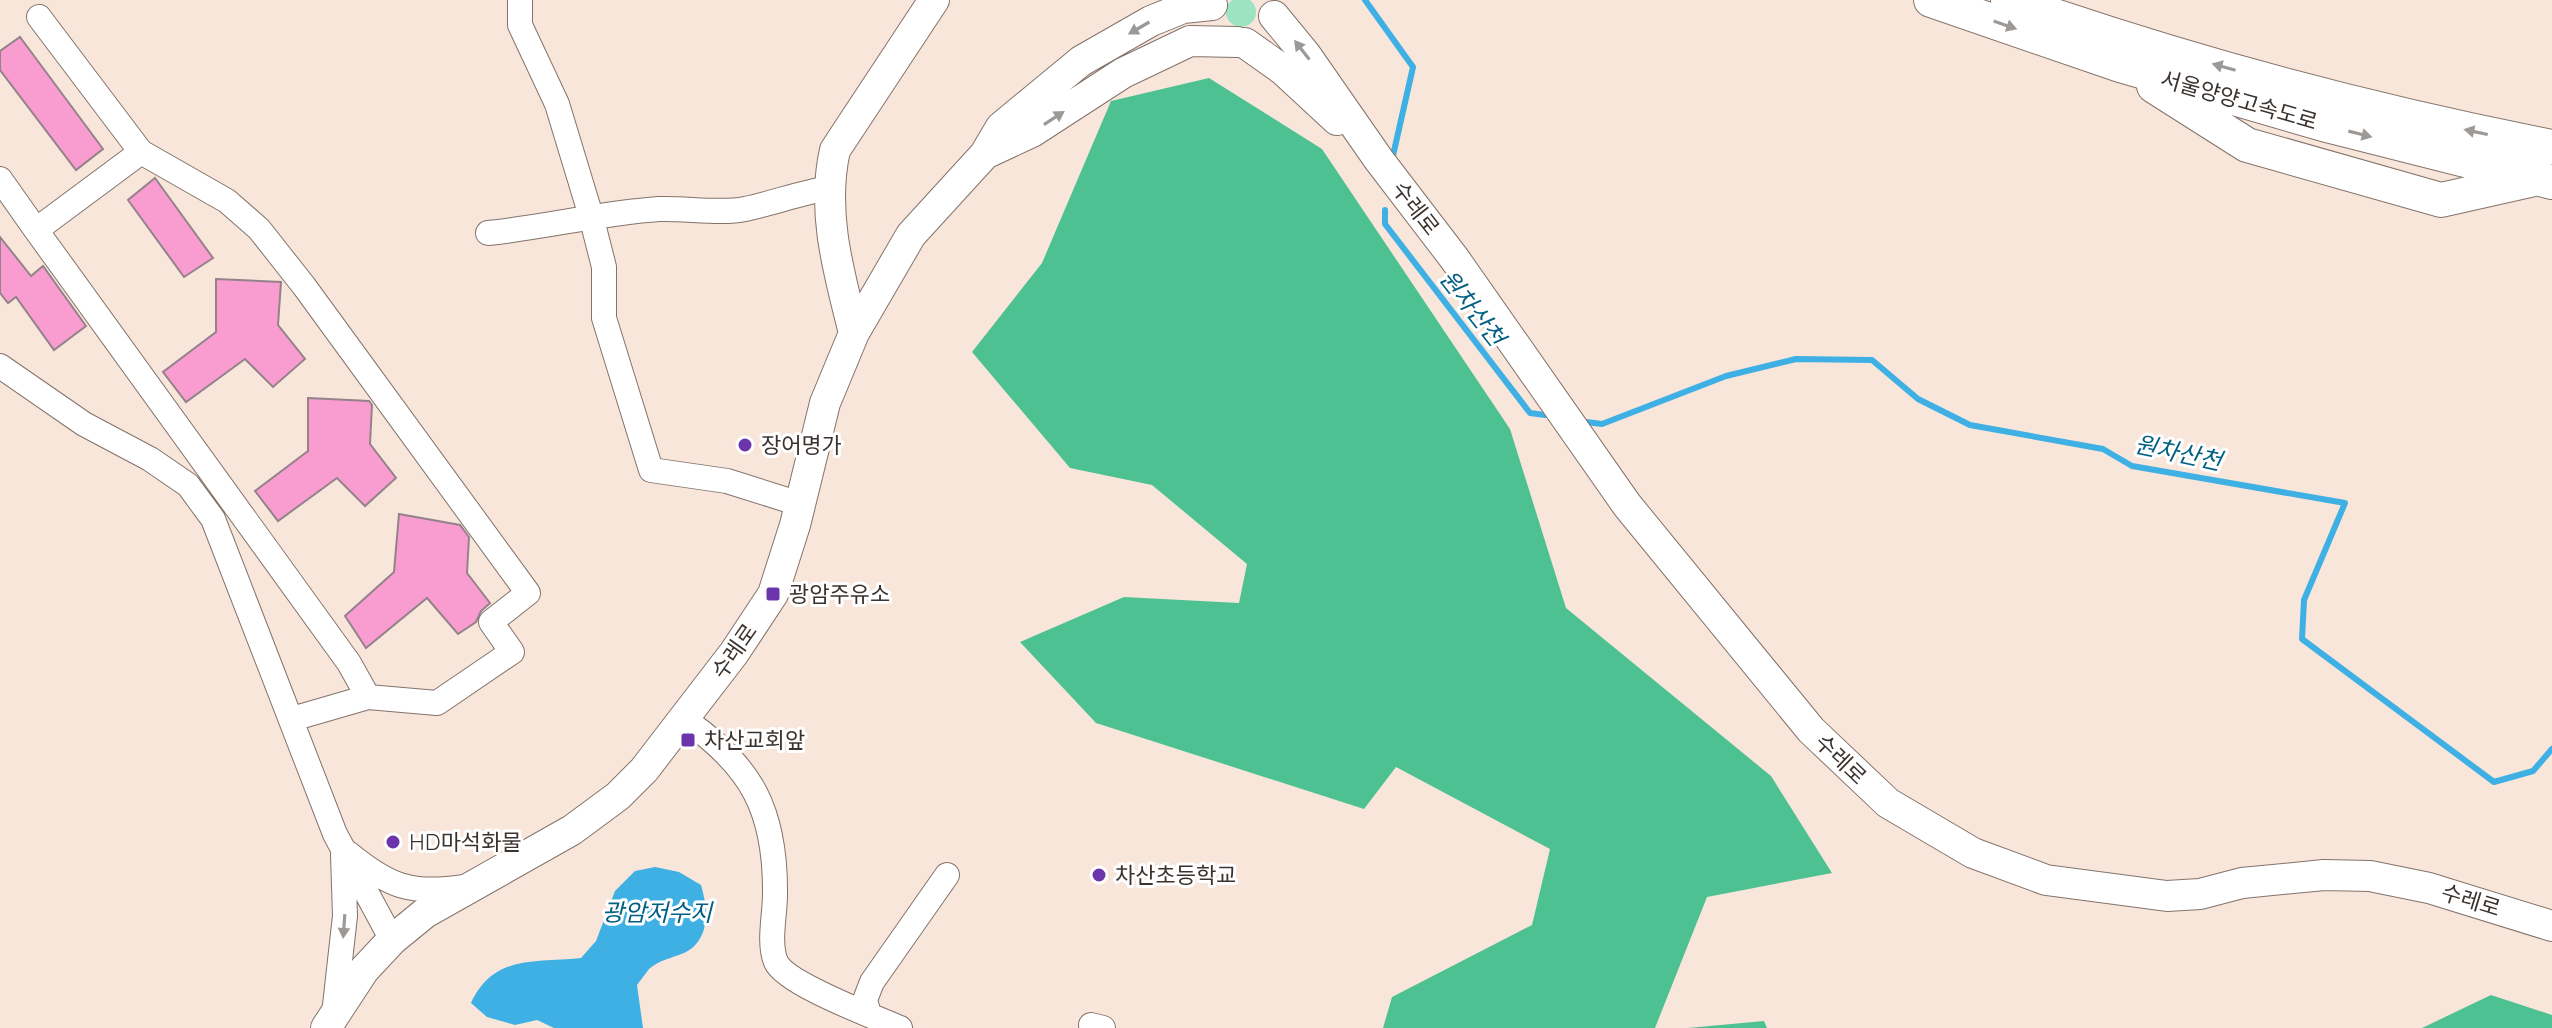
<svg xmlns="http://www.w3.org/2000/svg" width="2552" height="1028" font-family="Quicksand,'Noto Sans KR',sans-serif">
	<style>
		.green { fill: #9ce3c1 }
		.forest { fill: #4ec192 }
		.water { fill: #3fb0e4 }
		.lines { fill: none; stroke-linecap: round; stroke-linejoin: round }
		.stream { stroke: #3fb0e4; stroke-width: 6 }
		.building { fill: #f99dd1; stroke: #94828b; stroke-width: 2 }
		.minor-casing { stroke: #83736a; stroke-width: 26 }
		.major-casing { stroke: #83736a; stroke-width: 32 }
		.highway-casing { stroke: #83736a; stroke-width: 36 }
		.minor { stroke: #fff; stroke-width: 24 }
		.major { stroke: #fff; stroke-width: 30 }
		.highway { stroke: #fff; stroke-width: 34 }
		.oneway { fill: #9c9997 }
		.poi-dot { fill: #6c35ac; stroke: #fff; stroke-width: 3 }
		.labels { text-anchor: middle; stroke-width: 6; stroke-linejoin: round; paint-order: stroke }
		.street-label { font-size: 22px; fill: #3a332f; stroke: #fff }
		.poi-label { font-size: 22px; fill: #3a332f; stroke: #fff; text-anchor: start }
		.water-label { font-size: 24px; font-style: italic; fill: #015f82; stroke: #fff }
	</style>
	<rect width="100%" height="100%" fill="#f8e6db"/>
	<path class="green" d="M1226 12a15 15 0 1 1 30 0a15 15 0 1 1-30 0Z"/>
	<path class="forest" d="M1209,78L1322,149L1510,429L1566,608L1771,776L1832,873L1707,897L1655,1028H1383L1392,997L1532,925L1550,849L1396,767L1364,809L1096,723L1020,642L1124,597L1239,603L1247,564L1152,485L1070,468L972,352L1042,263L1111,101Z
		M2491,995L2552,1015V1028H2422Z
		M1764,1021L1767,1028H1688Z"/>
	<path class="water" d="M655,867L679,872L701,885C708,908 711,940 684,953C672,958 659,960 649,969C645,974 641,980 637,985L643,1028H554L537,1020L515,1025L487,1017L471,1003C494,954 535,963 581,958L596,941L615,891L635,871Z"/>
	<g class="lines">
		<path class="stream" d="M1365,0L1413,67L1392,160
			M1385,210V224L1530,413L1545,415
			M1586,422L1602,424L1726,376L1796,359L1872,360L1918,399L1970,425L2103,449L2132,466L2345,503L2304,600L2302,639L2494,782L2533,771L2552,749"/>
	</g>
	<path class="building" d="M20,37L103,149L76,170L0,70V51Z
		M155,178L213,258L184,277L128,200Z
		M0,237L31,276L43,266L86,326L54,350L16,297L8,303L0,293Z
		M216,279L281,282L278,325L305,359L273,387L245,359L186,402L163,372L216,332Z
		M308,398L369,401L372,405L370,444L396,478L365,506L337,478L278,521L255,491L308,451Z
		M399,514L460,525L469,537L467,573L490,603L481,611L476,622L458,634L427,598L366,648L345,616L394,572Z"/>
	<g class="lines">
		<defs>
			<path id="minor" d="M520,0V25L557,104L591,216L604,267V318L651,470L727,481L800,504
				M39,17L141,152
				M0,179L36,230
				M488,233C546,227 601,213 659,209C685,208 722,214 745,209C773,203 800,193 829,188
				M0,366L84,424L150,459L188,485L213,519L335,834L392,940
				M292,719L368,697L437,703L512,652L491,622L528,593L304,286L259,229L227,201L141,152L36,230L349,663L368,697
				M684,719C752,766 776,811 775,895C775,915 768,943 776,962C786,984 875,1017 900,1028
				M348,853C388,886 411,895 463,887
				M334,1014L345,916L343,855
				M869,1014L865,1000L872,982L947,875
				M1091,1025L1103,1028"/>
			<path id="major" d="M1274,16L1306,55L1379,160L1454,258L1627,505L1811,730L1888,803L1973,853L2046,880L2167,896L2200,894L2242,883L2324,875L2370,876L2429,888L2552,926
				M1245,43L1283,70L1337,120
				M987,153L1032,132L1123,73L1190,41L1237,42
				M854,333C839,273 821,212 835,150L934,0
				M326,1028L364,970L392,940L425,913L572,830L618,796L644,770L734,653L773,594L795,525L825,403L854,333L911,235L985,154L1001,127L1081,61L1151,21L1183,8L1212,5"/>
			<path id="highway" d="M1931,0L2120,65L2323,124L2552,182
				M2008,0C2185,62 2368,111 2552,147
				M2154,86L2247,145L2441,200L2530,180"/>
		</defs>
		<use href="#minor" class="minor-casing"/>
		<use href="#major" class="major-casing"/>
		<use href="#highway" class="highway-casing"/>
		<use href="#minor" class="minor"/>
		<use href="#major" class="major"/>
		<use href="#highway" class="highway"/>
	</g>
	<defs><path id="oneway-solid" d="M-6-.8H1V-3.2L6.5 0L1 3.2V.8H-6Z" transform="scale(2)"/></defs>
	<g class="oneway">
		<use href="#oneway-solid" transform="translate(2005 25) rotate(19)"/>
		<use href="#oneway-solid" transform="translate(1139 28) rotate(150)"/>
		<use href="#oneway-solid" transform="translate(1302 50) rotate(-128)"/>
		<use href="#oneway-solid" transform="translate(2224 67) rotate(-164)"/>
		<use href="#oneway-solid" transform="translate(1054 118) rotate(-33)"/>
		<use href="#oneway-solid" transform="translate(2476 132) rotate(-168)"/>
		<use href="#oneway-solid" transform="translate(2360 134) rotate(14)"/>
		<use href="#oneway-solid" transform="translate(344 926) rotate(94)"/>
	</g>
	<g class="poi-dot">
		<circle cx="745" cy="445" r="8"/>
		<rect x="765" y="586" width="16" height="16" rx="4"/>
		<rect x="680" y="732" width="16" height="16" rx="4"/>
		<circle cx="393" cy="842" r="8"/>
		<circle cx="1099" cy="875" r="8"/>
	</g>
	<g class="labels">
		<g class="street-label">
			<text transform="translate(2239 100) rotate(16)" y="8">서울양양고속도로</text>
			<text transform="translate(1416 208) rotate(52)" y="8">수레로</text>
			<text transform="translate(734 651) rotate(-55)" y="8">수레로</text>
			<text transform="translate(1841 759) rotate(44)" y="8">수레로</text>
			<text transform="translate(2471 900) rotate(17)" y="8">수레로</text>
		</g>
		<g class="poi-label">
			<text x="761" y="453">장어명가</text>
			<text x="789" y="602">광암주유소</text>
			<text x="704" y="748">차산교회앞</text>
			<text x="409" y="850">HD마석화물</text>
			<text x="1115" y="883">차산초등학교</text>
		</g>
		<g class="water-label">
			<text transform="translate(1472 308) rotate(52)" y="8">원차산천</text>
			<text transform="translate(2178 453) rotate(12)" y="8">원차산천</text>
			<text x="657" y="921">광암저수지</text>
		</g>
	</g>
</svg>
